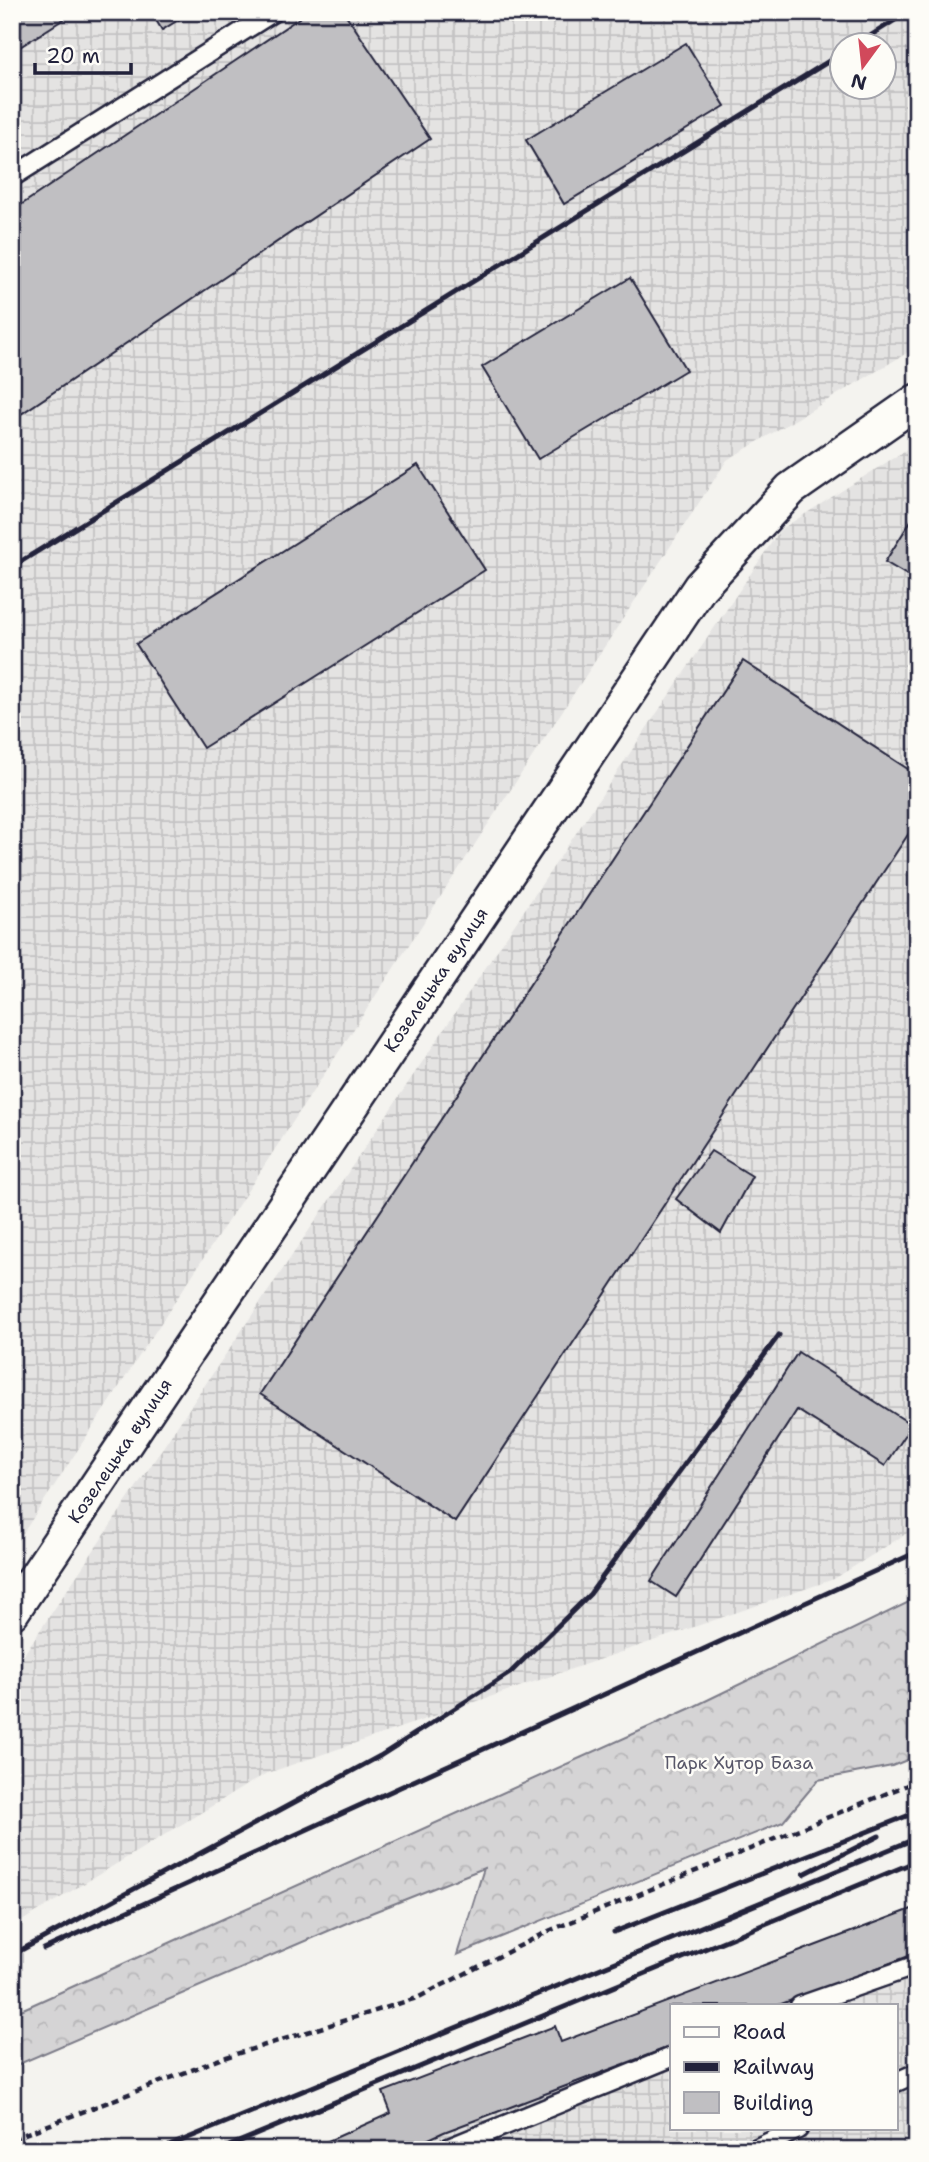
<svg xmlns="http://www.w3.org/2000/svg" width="929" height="2162" font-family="'Shantell Sans',sans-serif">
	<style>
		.industrial { fill: url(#industrial-grid); fill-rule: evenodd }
		.forest { fill: url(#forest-crowns); stroke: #7c7b88; stroke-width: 2 }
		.building { fill: #c0bfc2; stroke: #22223b; stroke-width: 2 }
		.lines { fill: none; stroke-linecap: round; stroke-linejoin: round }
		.service-casing { stroke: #22223b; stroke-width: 23 }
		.minor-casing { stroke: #22223b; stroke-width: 38 }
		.path { stroke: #22223b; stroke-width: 4.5; stroke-dasharray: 7 5; stroke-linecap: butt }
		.service { stroke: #fdfcf7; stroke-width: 18 }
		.minor { stroke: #fdfcf7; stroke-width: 33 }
		.rail { stroke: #22223b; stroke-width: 5 }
		.labels { text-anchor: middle; stroke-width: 5; stroke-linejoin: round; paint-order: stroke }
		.street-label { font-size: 18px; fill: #22223b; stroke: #fdfcf7 }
		.park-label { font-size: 18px; fill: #585769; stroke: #fdfcf7 }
	</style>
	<defs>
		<pattern id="industrial-grid" width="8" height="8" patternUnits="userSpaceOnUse" patternTransform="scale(1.75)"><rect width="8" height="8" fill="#e4e3e2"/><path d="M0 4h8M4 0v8" fill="none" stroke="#c3c2c3"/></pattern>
		<pattern id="forest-crowns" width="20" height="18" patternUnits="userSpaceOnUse" patternTransform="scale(1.75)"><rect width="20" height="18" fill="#d5d4d5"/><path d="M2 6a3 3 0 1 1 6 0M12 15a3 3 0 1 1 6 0" fill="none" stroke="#b7b6b8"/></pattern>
	</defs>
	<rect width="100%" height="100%" fill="#f4f3ef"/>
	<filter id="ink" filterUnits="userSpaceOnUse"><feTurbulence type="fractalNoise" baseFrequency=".0143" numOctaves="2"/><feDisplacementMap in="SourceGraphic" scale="14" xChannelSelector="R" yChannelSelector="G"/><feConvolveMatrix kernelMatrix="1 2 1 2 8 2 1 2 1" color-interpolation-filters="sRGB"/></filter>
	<g filter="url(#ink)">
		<path class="industrial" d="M12,12H917V347L727,460L12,1550ZM842,46H884V88H842Z
			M917,443V1527L834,1579L265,1774L12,1927V1672L780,530Z
			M917,1907V2150H308L390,2113L383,2092L555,2026L562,2042ZM672,2006H896V2129H672Z"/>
		<path class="forest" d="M917,1598V1756L892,1766L818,1780L783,1822L457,1955L484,1868L356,1919L12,2067V2014L691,1708Z"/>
		<path class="building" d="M12,12H75L12,52Z
			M151,12H191L162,30Z
			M308,12H344L430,139L12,420V211Z
			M686,43L725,106L564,204L526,140Z
			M630,278L686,370L538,459L482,367Z
			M418,465L485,570L203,748L136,644Z
			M917,511V581L885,562Z
			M743,661L917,775V821L455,1522L260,1394Z
			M711,1151L752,1176L721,1233L676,1199Z
			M798,1352L912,1425L885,1466L797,1410L676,1597L651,1581Z
			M917,1907V1953L776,2006H672V2046L444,2132L405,2150H308L391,2113L383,2092L555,2026L561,2042Z"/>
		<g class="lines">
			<defs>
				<path id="service" d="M12,177L273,12
					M800,2006L917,1965
					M896,2082L917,2073
					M444,2150L672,2057
					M753,2150L798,2129"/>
				<path id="minor" d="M12,1612L700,587L791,489L917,401"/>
			</defs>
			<use href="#service" class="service-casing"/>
			<use href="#minor" class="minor-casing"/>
			<path class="path" d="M12,2139L220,2059L417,1998L551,1930L917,1781"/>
			<use href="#service" class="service"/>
			<use href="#minor" class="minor"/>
			<path class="rail" d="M854,46L908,12
				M12,567L842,53
				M804,1874L879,1836
				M614,1932L917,1812
				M44,1949L917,1552
				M12,1955L380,1756L510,1673L590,1594L779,1335
				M159,2150L917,1838
				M219,2150L917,1861"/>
		</g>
	</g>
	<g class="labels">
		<g class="street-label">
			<text transform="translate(436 980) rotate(-56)" y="6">Козелецька вулиця</text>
			<text transform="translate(120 1451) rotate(-56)" y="6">Козелецька вулиця</text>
		</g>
		<g class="park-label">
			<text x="739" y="1769">Парк Хутор База</text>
		</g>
	</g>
	<rect width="929" height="2162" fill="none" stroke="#fdfcf7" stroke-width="42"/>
	<rect x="21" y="21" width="887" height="2120" fill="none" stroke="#22223b" stroke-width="2.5" filter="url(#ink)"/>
	<rect x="670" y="2004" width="228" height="126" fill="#fdfcf7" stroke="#a5a5ac" stroke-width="2"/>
	<rect x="684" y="2027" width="35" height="10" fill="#fdfcf7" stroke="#a5a5ac" stroke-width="2"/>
	<text x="733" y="2039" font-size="21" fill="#22223b">Road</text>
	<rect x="684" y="2062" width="35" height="10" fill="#22223b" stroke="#a5a5ac" stroke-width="2"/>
	<text x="733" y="2074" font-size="21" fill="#22223b">Railway</text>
	<rect x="684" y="2092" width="35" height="21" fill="#c0bfc2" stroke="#a5a5ac" stroke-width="2"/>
	<text x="733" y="2110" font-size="21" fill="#22223b">Building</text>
	<g transform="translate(863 66) rotate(195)"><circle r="33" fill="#fdfcf7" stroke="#a5a5ac" stroke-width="2"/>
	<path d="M0-5L12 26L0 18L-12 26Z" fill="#d1495b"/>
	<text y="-10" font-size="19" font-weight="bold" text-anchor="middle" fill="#22223b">N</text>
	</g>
	<path d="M35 63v10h96v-10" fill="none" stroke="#22223b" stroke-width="3.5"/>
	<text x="46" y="63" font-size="21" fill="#22223b" stroke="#fdfcf7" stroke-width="5" paint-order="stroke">20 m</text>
</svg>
